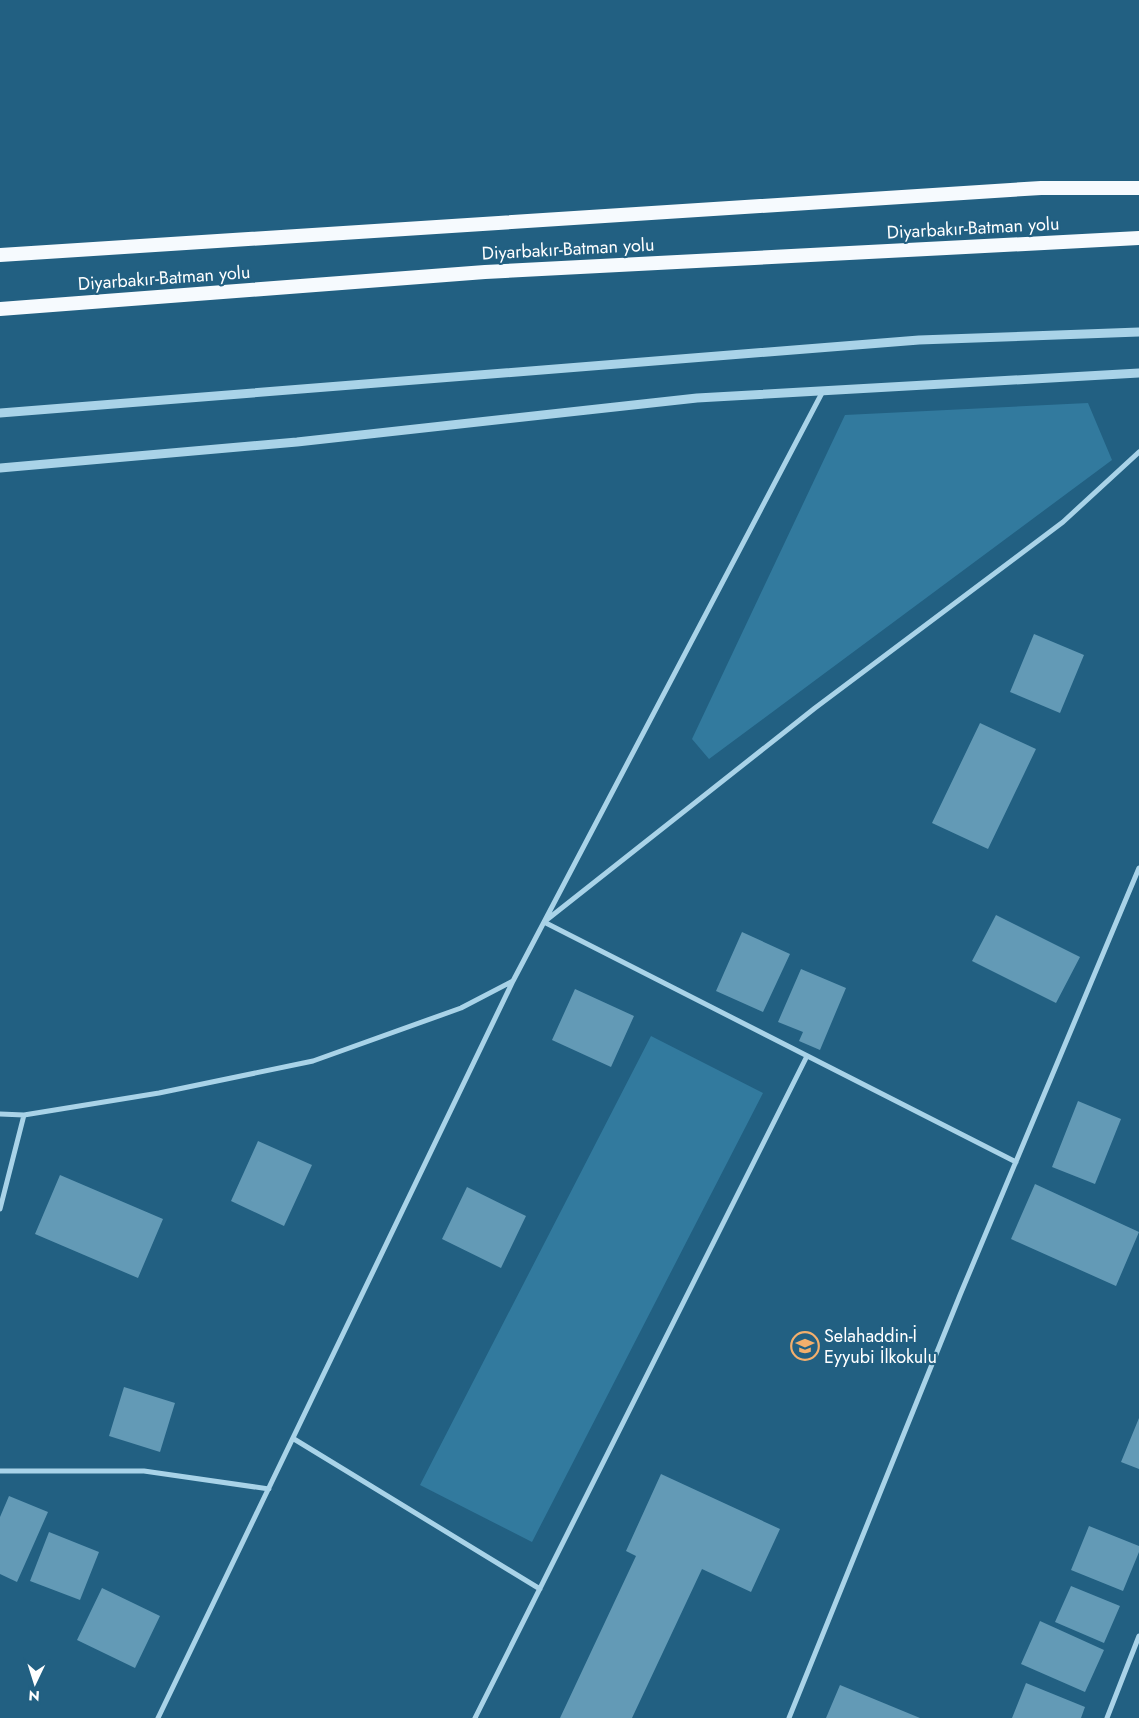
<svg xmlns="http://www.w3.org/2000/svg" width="1139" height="1718" font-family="Jost,sans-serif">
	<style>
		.green { fill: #327a9e }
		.building { fill: #639ab6 }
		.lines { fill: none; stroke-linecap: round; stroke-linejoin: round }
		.minor { stroke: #a9d3e8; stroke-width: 5 }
		.tertiary { stroke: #a9d3e8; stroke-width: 9 }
		.trunk { stroke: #f6fafe; stroke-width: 14 }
		.labels { text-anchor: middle; stroke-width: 4.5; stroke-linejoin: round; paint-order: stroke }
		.street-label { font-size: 18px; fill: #fff; stroke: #226082 }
		.poi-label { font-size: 18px; fill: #fff; stroke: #226082; text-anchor: start }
	</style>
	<rect width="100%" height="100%" fill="#226082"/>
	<path class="green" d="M1088,403L1112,460L709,759L692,739L845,415Z
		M651,1036L763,1093L532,1542L420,1485Z"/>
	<path class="building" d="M1034,634L1084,655L1060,713L1010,692Z
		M980,723L1036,749L988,849L932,823Z
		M996,915L1080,957L1056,1003L972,961Z
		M742,932L790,954L763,1012L716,991Z
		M801,969L846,988L820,1050L799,1041L803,1032L778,1022Z
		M575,989L634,1016L611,1067L552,1040Z
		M1078,1101L1121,1119L1095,1184L1052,1167Z
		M258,1141L312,1165L284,1226L231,1201Z
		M60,1175L163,1219L138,1278L35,1234Z
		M1035,1184L1139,1232L1116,1286L1011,1239Z
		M467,1187L526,1216L501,1268L442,1239Z
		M124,1387L175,1403L160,1452L109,1436Z
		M1139,1418V1469L1121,1462Z
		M661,1474L780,1529L751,1592L702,1569L632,1718H560L636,1556L626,1551Z
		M9,1496L48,1512L17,1582L0,1574V1517Z
		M1089,1526L1139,1546V1552L1123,1591L1071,1570Z
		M49,1532L99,1552L80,1600L30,1581Z
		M1071,1586L1120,1606L1104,1643L1055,1622Z
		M102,1588L160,1616L135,1668L77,1640Z
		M1040,1621L1104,1650L1085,1692L1021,1664Z
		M1026,1683L1085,1707L1081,1718H1012Z
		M840,1685L920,1718H826Z"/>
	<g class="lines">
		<path class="minor" d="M0,1114L24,1115L159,1093L313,1061L461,1008L513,981
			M1016,1162L544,922L815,708L1063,522L1139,452
			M0,1209L24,1115
			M294,1439L540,1589
			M0,1471H144L269,1489
			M158,1718L513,981L823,391
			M475,1718L807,1056
			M789,1718L960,1295L1139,868
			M1107,1718L1139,1636"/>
		<path class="tertiary" d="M0,413L919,340L1139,332
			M0,468L297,442L697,398L1139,373"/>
		<path class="trunk" d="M0,255L1041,188H1139
			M0,309L485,272L1139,238"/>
	</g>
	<defs>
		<symbol id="school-ring" viewBox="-11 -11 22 22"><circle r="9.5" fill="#226082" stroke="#f3af6c" stroke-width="1.5"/><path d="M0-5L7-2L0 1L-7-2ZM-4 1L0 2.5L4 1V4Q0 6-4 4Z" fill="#f3af6c"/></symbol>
	</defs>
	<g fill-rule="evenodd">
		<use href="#school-ring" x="789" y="1330" width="32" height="32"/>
	</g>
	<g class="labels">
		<g class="street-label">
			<text transform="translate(973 228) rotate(-3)" y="6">Diyarbakır-Batman yolu</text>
			<text transform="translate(568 249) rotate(-3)" y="6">Diyarbakır-Batman yolu</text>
			<text transform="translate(164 278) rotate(-4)" y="6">Diyarbakır-Batman yolu</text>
		</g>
		<g class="poi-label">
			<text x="824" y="1342">Selahaddin-İ<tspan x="824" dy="21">Eyyubi İlkokulu</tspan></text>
		</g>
	</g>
	<g transform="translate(35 1683) rotate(184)" stroke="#226082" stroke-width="4" paint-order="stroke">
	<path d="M0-4L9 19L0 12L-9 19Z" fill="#ffffff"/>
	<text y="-8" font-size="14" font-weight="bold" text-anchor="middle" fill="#ffffff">N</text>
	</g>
</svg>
